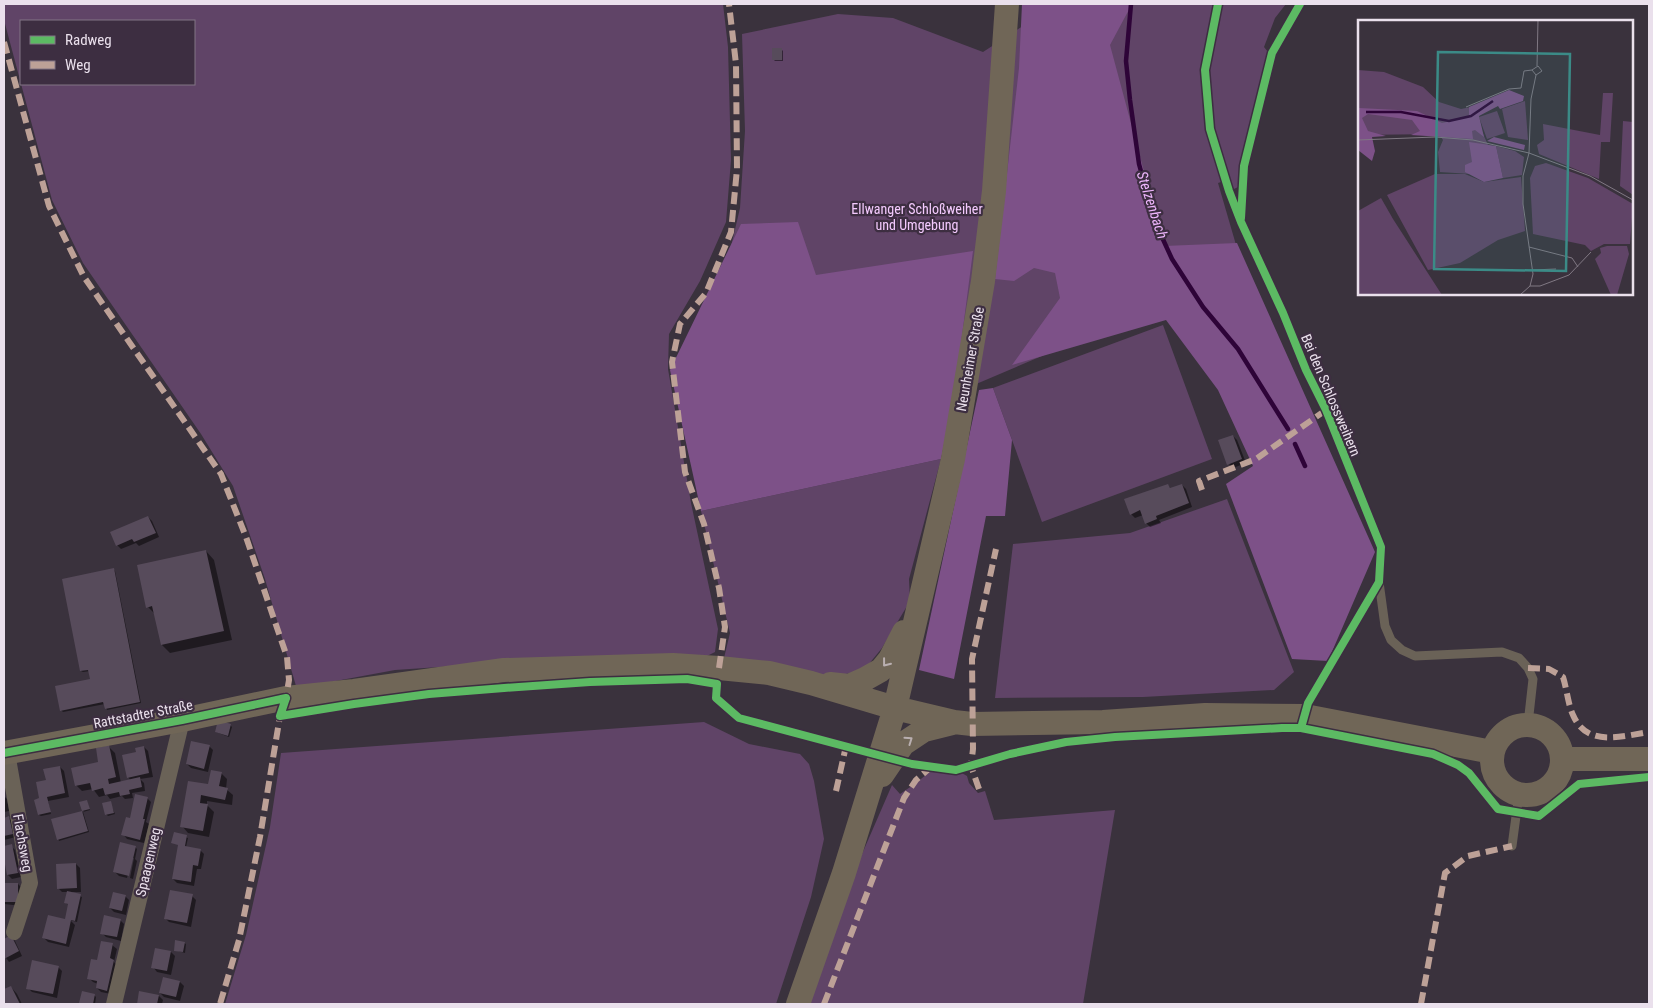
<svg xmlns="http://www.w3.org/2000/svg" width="1653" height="1008" font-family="'Roboto Condensed',sans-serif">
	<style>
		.green { fill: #604467; fill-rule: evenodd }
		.forest { fill: #7d5188 }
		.shadow { fill: #0007 }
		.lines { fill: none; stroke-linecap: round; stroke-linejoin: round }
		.stream { stroke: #2e0438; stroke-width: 4.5 }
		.building { fill: #574b5b }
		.lane { stroke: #6a6257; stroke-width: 9 }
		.street { stroke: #6a6257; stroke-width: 16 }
		.secondary { stroke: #706657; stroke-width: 24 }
		.quiet { stroke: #bda197; stroke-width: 6; stroke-dasharray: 12 6; stroke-linecap: butt }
		.cycleway-casing { stroke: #3d2e41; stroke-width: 11 }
		.cycleway { stroke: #5cba63; stroke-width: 8 }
		.oneway { stroke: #b9afb0 }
		.labels { text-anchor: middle; stroke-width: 4.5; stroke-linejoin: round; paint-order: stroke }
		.park-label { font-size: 14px; fill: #f4cafe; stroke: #3d2e41 }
		.street-label { font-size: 14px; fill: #eae0ec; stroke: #3d2e41 }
		.water-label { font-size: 15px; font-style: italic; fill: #edb5fb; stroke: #3d2e41 }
		.inset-river { fill: none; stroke: #2e0438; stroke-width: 2.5 }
		.inset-road { fill: none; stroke: #807883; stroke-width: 1 }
		.view { fill: #3b8b87; fill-opacity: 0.15; stroke: #3b8b87; stroke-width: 2.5 }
		.inset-edge { fill: none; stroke: #eae0ec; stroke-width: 2.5 }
	</style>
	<rect width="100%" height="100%" fill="#3a323d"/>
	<path class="green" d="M4,4H723L728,47L731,160L726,222L700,281L669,334L668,369L691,503L718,629L715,652L707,656H602L395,670L298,688L296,686L265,579L233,486L201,434L83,263L52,200L4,20ZM21,21H194V84H21Z
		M1028,4H1286L1275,18L1264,47L1268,52L1246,141L1238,187L1234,189L1229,186L1227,180L1218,183L1241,262L1171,301L948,396L725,272L740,208L745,131L742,34L838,14L893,18L983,52L1029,22Z
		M1163,325L1212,459L1042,522L993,388Z
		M941,459L909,579L910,601L882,648L864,670L832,677L724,658L730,633L701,511Z
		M1227,499L1294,672L1274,690L1143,697L995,698L1013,544L1130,533Z
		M704,722L749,744L800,754L809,764L814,781L824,839L811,897L776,1004H225L246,935L270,827L281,753Z
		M932,770L960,772L967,776L969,783L978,793L985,791L994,820L1115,810L1083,1004H806L862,854L892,785L900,794L916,783Z"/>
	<path class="forest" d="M1022,4H1132L1110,45L1164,246L1237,243L1375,552L1328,661L1292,659L1226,484L1253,466L1218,390L1166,320L1012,365L1060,298L1055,273L1034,268L1014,281L995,279L1019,68Z
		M798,222L816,275L973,251L954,397L941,459L701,511L670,370L741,224Z
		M993,388L1012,440L1005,516H986L954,679L919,670L979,390Z"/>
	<path class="shadow" d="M782,50L783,51V61H775L774,60Z
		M1233,436L1237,440L1246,463L1233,468L1229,464Z
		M1168,485L1171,489L1182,485L1186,489L1192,507L1159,520L1161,523L1150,527L1146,523L1143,515L1135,518L1131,514Z
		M148,517L152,521L159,537L139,546L136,543L121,549L117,545Z
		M206,551L214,560L232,640L170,653L162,645L155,614L148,607Z
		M114,570L115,571L141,703L107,710L105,704L63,712L61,710L92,680L90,671L83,672L81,671Z
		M230,725L232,727L229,737L216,732Z
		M209,746L213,750L208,772L191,768L187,764Z
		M109,747L115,753L121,783L131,781L128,777L138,753L144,747L148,751L153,777L140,779L144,783L145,791L132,793L133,798L125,799L122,796L110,799L107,795L99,797L93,789L82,791L76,785L100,763Z
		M60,767L64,771L69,797L48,801L51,814L41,816L39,815L42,799L47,781Z
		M221,773L227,779L226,789L233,795L232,805L207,801V805L214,812L209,837L188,833L182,826L189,782L209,786Z
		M4,796L7,799L9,811L4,812Z
		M147,798L151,802L146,822L149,824L144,843L127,839L123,834L130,819Z
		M87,801L90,810L83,812L89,832L59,841L52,820L84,812L81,803Z
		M110,803L115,814L108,816L106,814Z
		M9,818L13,822L16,837L4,840V819Z
		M175,834L188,838L186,847L200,850L204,854L201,869H197L194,886L177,883L173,879L179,845L173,842Z
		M11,846L15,850L21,877L12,879L8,875L4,852V847Z
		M135,847L137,849L135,859L137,861L133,879L130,878L134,858H132L127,878L119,876L115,872Z
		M76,864L80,868L81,892H71L82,897L77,922L70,920L75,925L69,947L48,942L44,938L66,920L69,905L66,903L68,892H62L58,888Z
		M4,884H18L22,888V906L4,904Z
		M125,896L129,900L126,915L114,912L110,908Z
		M192,896L196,900L191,927L169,922L165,918Z
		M120,920L124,924L121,941L106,937L102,933Z
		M11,937L15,941L22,956L9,962L4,955V940Z
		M184,943L186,944L185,953L175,950Z
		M112,945L117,949L114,962L117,965L111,994L101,992L97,988L98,984L93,982L89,978L98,962Z
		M156,949L171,952L175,956L171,975L157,972L153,967Z
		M58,967L62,971L57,998L32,992L28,988Z
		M180,982L184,986L180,1001L164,997L160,993Z
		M11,987L17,994L22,1004H4V991Z
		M140,992L159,996L163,1000L162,1004H138Z
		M83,993L95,996L96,997L95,1004H82L81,1003Z"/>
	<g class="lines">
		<path class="stream" d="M1131,4L1126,61L1130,100L1139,164L1155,222L1172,259L1203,307L1238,349L1288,429
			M1295,444L1305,466"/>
	</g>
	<path class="building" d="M772,48H782V60H772Z
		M1233,435L1242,459L1227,465L1218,440Z
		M1168,484L1170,488L1182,484L1189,503L1156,516L1157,519L1145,524L1140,510L1130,515L1124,499Z
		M148,516L156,533L134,542L132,539L116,546L110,532Z
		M206,550L224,631L161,645L152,606L146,608L137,565Z
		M114,568L140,702L105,709L103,702L60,711L55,686L90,679L88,670L80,671L62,579Z
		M218,720L231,724L228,736L215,732Z
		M191,741L210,745L204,769L186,764Z
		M109,745L116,777L108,779L109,784L140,777L142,787L129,790L130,794L120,796L119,792L105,795L103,788L92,791L90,783L75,786L71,768L98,762L96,748Z
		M144,746L149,773L127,778L122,755L136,752L135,748Z
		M60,766L65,793L47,797L51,812L38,815L34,800L39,798L36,782L46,780L43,769Z
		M211,770L222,772L219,786L228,788L225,800L201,795L200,803L208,804L203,831L180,827L188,781L208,784Z
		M135,794L148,797L143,819H145L140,840L121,835L126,817L130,818Z
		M87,800L90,809L82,811L79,802Z
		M111,801L114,813L105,815L102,803Z
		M82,811L88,831L57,840L51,819Z
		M9,816L13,834L4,836V818Z
		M174,832L187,835L185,846L201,849L198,866L193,865L191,882L172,879L178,845L171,843Z
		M120,842L136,846L129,876L113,872Z
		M12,844L18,873L7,875L4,859V846Z
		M76,863L77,888L57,889L56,864Z
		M4,883H18V902H4Z
		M170,890L193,894L187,923L164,919Z
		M67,891L81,894L75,921L71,920L66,944L42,938L48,915L65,919L68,904L64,903Z
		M113,892L126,895L122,911L109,908Z
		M104,915L121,919L117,937L100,934Z
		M11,935L19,951L4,959V939Z
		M175,940L185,942L183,952L174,951Z
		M101,941L113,943L110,958L114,960L107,991L96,988L97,981L87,979L91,959L97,960Z
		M155,948L171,951L167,971L151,968Z
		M32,960L59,966L53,994L26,989Z
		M163,977L180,981L176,997L159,993Z
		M11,986L20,1004H4V989Z
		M82,991L95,994L93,1004L79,1003Z
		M139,991L159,995L157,1004H137Z"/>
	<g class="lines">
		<path class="lane" d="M1241,222L1283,313L1306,370L1326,410L1381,547L1379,582L1385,626L1391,640L1402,650L1415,656L1502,652L1519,658L1528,668L1533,679L1528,724
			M1512,846L1519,794"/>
		<path class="street" d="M7,753L30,883L14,932
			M114,1004L182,720"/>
		<path class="secondary" d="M830,684L849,686L865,679L881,670L890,659L904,632
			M1492 760a35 35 0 1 1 70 0a35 35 0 1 1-70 0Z
			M4,753L182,720L286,698L354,691L504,670L673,665L719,668L769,673L811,683L895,708L954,722L972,724L1103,722L1205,715L1305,716L1492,752
			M1562,759H1649
			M882,775L903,744L924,730L952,723
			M798,1004L844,873L895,708L953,459L983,281L994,191L1007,4"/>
		<path class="quiet" d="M4,42L49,206L84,277L221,474L246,537L287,657L289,680L286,698L280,716L260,837L239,940L220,1004
			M1202,490L1199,481L1256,459L1326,410
			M719,668L725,627L719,588L704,524L685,472L672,362L680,324L706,293L731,232L737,169L736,64L729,4
			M1528,668L1549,669L1563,677C1567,690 1568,704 1573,715C1587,748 1622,736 1649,732
			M979,789L971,766L973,749L972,659L996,549
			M836,791L846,746
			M824,1004L904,798L916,780L931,767
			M1421,1004L1445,873L1468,856L1512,846"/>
		<defs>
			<path id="cycleway" d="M1218,4L1205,70L1210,129L1229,191L1241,222L1283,313L1306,370L1326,410L1381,547L1379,582L1308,703L1301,728
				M1241,218L1244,166L1272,53L1300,4
				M286,698L280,716L354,704L429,694L504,688L590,682L687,679L717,684L716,698L739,718L912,764L956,770L1010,754L1066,742L1115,737L1282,728H1301L1433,754L1458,765L1469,773L1498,809L1539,816L1579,784L1649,777
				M4,753L182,720L286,698"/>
		</defs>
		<use href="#cycleway" class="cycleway-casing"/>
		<use href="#cycleway" class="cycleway"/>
	</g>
	<defs><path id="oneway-chevron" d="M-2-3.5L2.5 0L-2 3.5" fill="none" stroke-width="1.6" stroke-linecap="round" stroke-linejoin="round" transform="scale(1.25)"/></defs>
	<g class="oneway">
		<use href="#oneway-chevron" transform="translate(886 663) rotate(128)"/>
		<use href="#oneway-chevron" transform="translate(909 740) rotate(-35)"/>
	</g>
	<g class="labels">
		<g class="park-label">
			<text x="917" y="214">Ellwanger Schloßweiher<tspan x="917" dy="16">und Umgebung</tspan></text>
		</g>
		<g class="street-label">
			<text transform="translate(970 359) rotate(-80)" y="5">Neunheimer Straße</text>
			<text transform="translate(1331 395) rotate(67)" y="5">Bei den Schlossweihern</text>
			<text transform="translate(143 714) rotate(-11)" y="5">Rattstadter Straße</text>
			<text transform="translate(23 843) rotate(80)" y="5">Flachsweg</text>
			<text transform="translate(148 862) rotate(-77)" y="5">Spaagenweg</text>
		</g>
		<g class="water-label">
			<text transform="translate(1152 205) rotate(72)" y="5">Stelzenbach</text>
		</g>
	</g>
	<g transform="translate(1358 20)">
		<rect width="275" height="275" fill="#3a323d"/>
		<path d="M0,50L26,52L65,67L81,82L103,89L113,87L130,125L113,154L82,152L80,132L85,120L81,114L0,115ZM245,73H255L252,122H243L241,159L181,134L179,125L186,120L185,104L242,115ZM167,81L170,120L150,117L144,89ZM139,91L147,113L129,119L121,97ZM265,101L275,102V175L262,166ZM138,126L157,131L166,137L164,155L145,158ZM188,143L230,158L275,184L272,224H246L233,231L227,225L175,214L172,158L177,146ZM77,154H107L126,162L163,157L167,211L140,220L102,243L70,250L29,175ZM23,178L35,199L84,275H0V191ZM249,226H269L271,234L259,275H253L237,239L243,233L242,228Z" fill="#604467"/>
		<path d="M151,70L166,76L165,81L142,89L140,86L121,96L126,117L117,110L114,111L115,119L53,115L62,111L54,100L10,94L4,98L10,111L28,116L14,117L17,131L14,141L0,130L1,88L59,91L84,103L111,97V87ZM136,117L167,125L166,130L129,121ZM111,122L138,126L145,158L126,162L107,152V145L114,142Z" fill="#7d5188"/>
		<path class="inset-river" d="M8,92H43L91,101L113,96L135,81"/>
		<path class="inset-road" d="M179,46L180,0M178,55L184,51L180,46L174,50L178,55L173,79L171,133L232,156L275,180M108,87L151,69L163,68L166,51L174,50M0,120L77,117L115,120L171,133L165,156V184L175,254L172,266L162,275M171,227L214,238L220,247M175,250L198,249M172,266H182L211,255L233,232"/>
		<path class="view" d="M80,32L212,34L208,251L76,249Z"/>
		<rect width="275" height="275" class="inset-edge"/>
	</g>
	<rect width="1653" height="1008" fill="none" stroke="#eae0ec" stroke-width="10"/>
	<rect x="20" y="20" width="175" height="65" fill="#3d2e41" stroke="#827585"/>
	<rect x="30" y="36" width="25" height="8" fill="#5cba63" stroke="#827585"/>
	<text x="65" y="45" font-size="15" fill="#eae0ec">Radweg</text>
	<rect x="30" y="61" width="25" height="8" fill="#bda197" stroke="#827585"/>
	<text x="65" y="70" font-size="15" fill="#eae0ec">Weg</text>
</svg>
